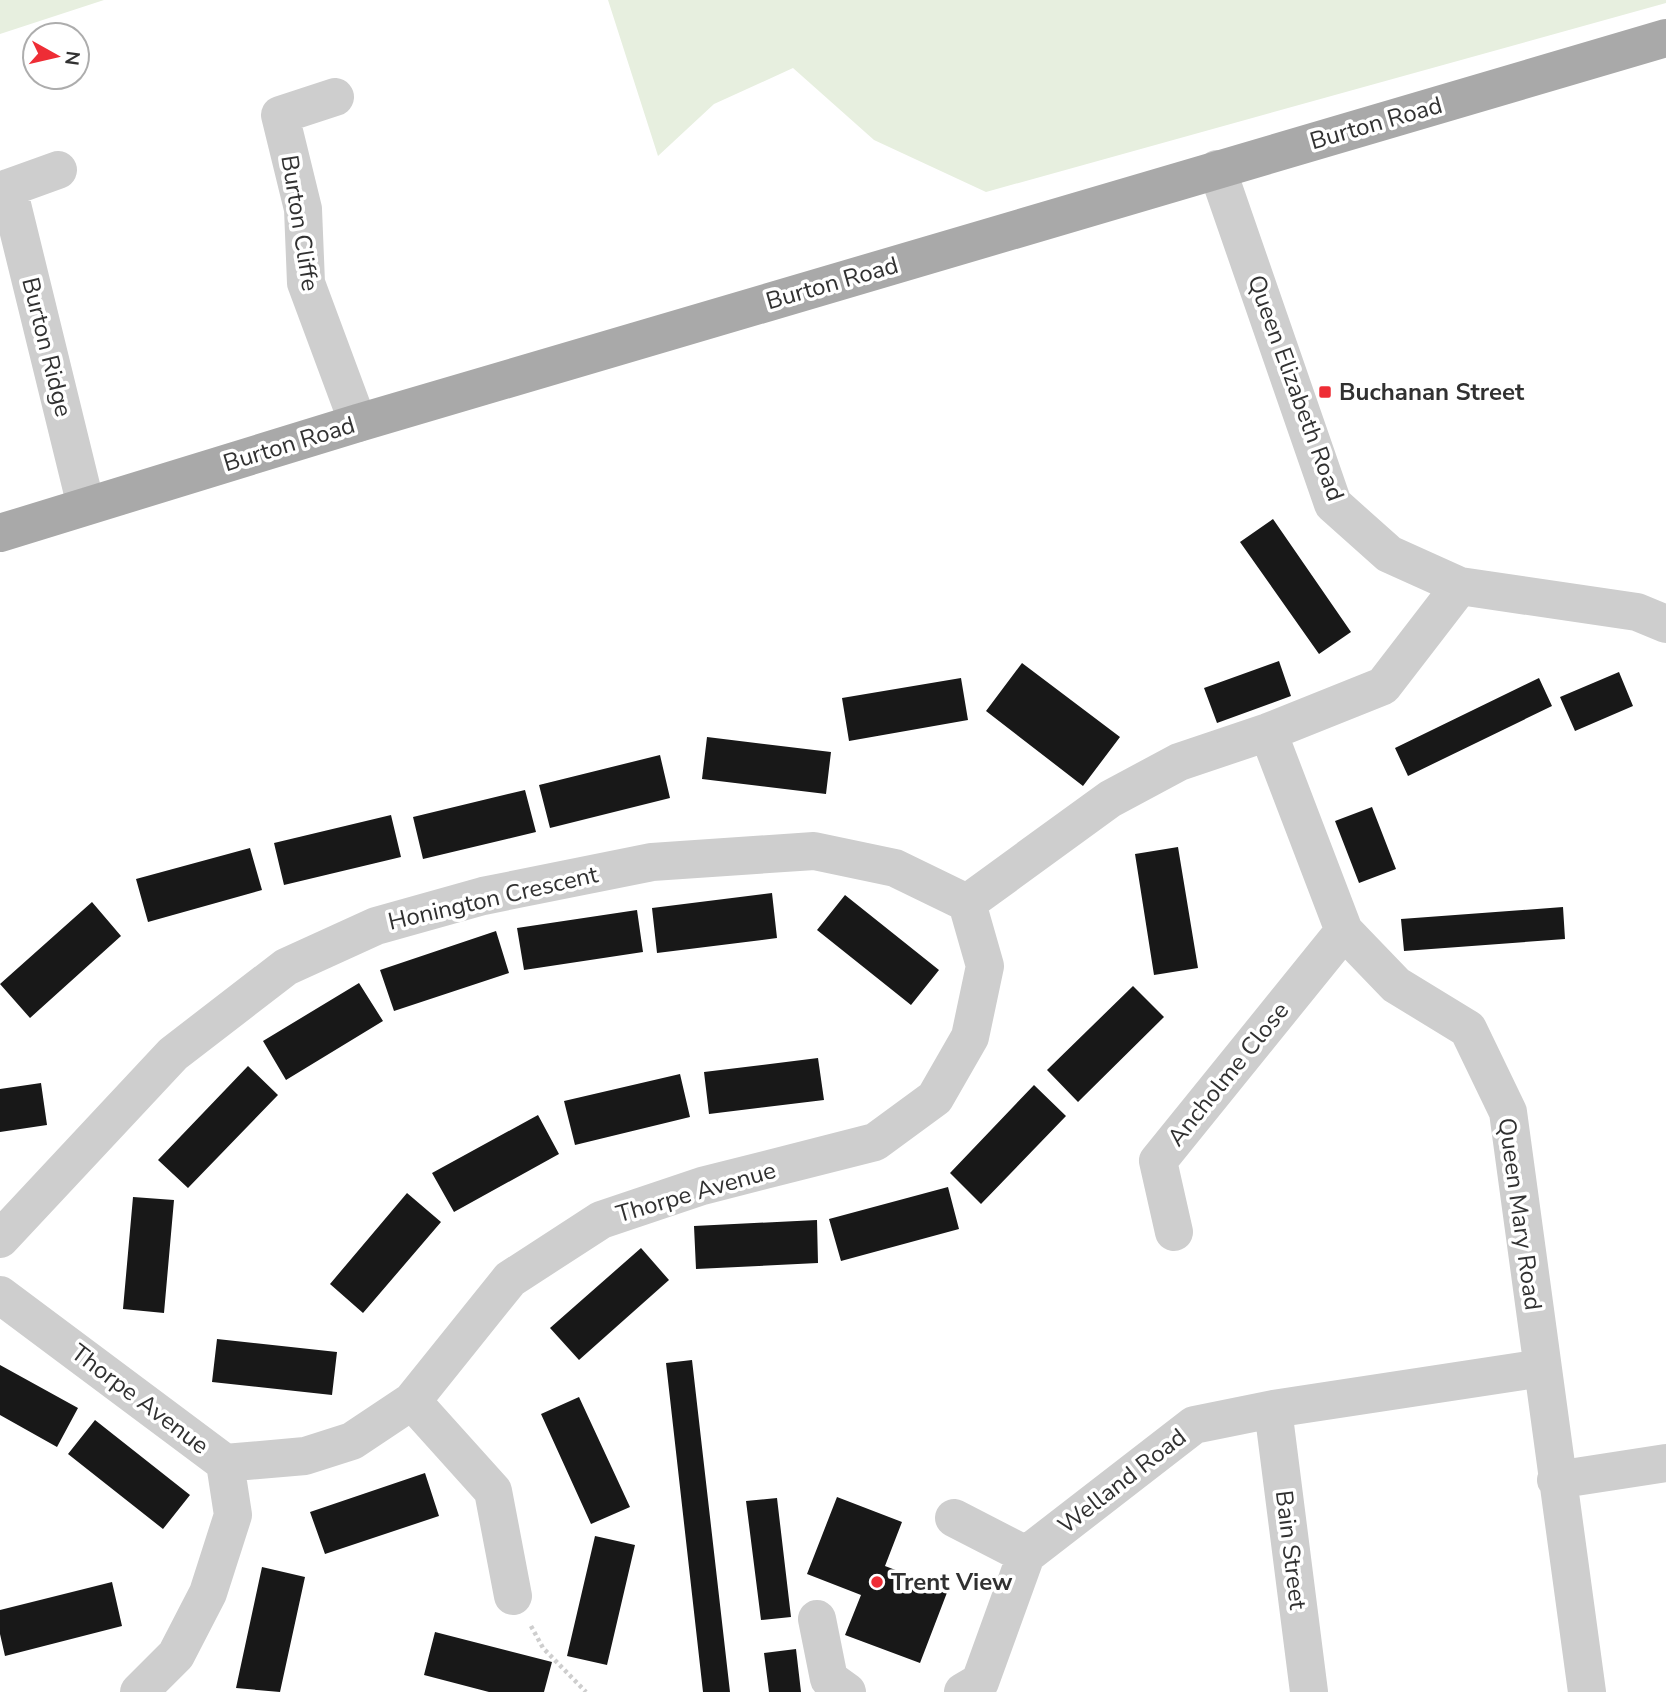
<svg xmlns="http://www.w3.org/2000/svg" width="1666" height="1692" font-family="'Nunito Sans',sans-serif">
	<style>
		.green { fill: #e7efdf }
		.building { fill: #181818 }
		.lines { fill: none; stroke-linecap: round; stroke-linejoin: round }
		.path { stroke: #cecece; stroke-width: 4.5; stroke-dasharray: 3.5 3.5; stroke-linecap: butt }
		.minor { stroke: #cecece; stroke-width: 38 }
		.major { stroke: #a9a9a9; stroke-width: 38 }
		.poi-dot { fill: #ee2d35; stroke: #fff; stroke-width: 2.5 }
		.labels { text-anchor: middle; stroke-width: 7; stroke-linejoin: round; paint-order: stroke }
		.street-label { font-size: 24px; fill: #313131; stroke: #fff }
		.poi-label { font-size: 24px; font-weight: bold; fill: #313131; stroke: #fff; text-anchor: start }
	</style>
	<rect width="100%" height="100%" fill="#fff"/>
	<path class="green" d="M0,0H104L0,34Z
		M608,0H1666V3L986,192L874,140L793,68L714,104L658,156Z"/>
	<path class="building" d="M1273,519L1351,632L1319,654L1240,542Z
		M1279,661L1291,696L1217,723L1204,688Z
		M1022,663L1120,737L1083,786L986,711Z
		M1619,672L1633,706L1575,731L1560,697Z
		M961,678L968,720L849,741L842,698Z
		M1539,678L1552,706L1408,776L1395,748Z
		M707,737L831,752L826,794L702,779Z
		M660,755L670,798L550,828L539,785Z
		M525,790L536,832L423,859L413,817Z
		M1372,807L1396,869L1359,883L1335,821Z
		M391,815L401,857L284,885L274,843Z
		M1178,847L1198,968L1154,975L1135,854Z
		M250,848L262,890L148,922L136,879Z
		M772,893L777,938L657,953L652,908Z
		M845,895L939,970L911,1005L817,930Z
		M92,902L121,936L30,1018L0,984Z
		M1563,907L1565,939L1404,951L1401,919Z
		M637,910L643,952L524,970L517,928Z
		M496,931L509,973L394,1011L380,970Z
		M359,983L383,1021L286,1080L263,1041Z
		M1133,986L1164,1017L1078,1102L1047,1070Z
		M818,1058L824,1100L709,1114L704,1072Z
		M248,1066L278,1095L188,1188L158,1160Z
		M680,1074L690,1117L575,1145L564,1101Z
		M41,1083L47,1125L0,1132V1089Z
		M1034,1085L1066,1116L981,1204L950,1173Z
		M538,1115L559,1154L454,1212L432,1173Z
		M948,1187L959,1229L841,1261L829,1219Z
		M407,1193L441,1222L363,1313L330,1284Z
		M133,1197L174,1200L164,1313L123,1309Z
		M817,1220L818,1263L696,1269L694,1226Z
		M641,1248L669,1280L579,1360L550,1328Z
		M217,1339L337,1352L332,1395L212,1382Z
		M692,1360L730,1692H703L666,1363Z
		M0,1365L78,1408L57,1447L0,1415Z
		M579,1397L630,1507L591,1524L541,1414Z
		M95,1420L190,1495L163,1529L68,1454Z
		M425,1473L439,1516L325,1554L310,1512Z
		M837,1497L902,1522L885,1566L948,1590L920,1663L845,1635L861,1595L807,1574Z
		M777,1498L791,1617L761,1620L746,1501Z
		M595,1536L635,1545L607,1665L567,1656Z
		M262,1567L305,1577L280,1692L236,1688Z
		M112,1582L122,1626L5,1656L0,1634V1610Z
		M435,1632L552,1662L544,1692H489L424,1675Z
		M796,1649L801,1692H769L764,1653Z"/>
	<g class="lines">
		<path class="path" d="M531,1626L543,1648L586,1692"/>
		<path class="minor" d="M335,97L280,115L303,209L306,283L358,423
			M1217,169L1333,504L1389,554L1460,586L1637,612L1666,624
			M8,188L86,506
			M0,191L58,170
			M1268,732L1344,931L1396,985L1468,1029L1508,1112L1587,1692
			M967,903L1110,799L1179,762L1268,732L1383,686L1460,586
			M1174,1232L1158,1161L1344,931
			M0,1239L173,1054L286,967L376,926L483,896L652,862L814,851L895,868L967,903
			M0,1295L225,1463L305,1456L352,1441L412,1401L510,1279L601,1220L702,1186L875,1142L935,1098L970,1037L985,966L967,903
			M412,1401L493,1491L513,1596
			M1273,1409L1309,1692
			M1556,1480L1666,1463
			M954,1518L1026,1555
			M817,1619L829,1679L847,1692
			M139,1692L176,1655L208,1593L233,1515L225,1463
			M963,1692L980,1682L1026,1555L1194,1425L1273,1409L1542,1368"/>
		<path class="major" d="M0,533L358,423L1666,38"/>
	</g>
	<g class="poi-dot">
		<rect x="1318" y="385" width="14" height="14" rx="3.5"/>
		<circle cx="877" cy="1582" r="7"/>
	</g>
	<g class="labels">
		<g class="street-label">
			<text transform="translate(1376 123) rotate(-16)" y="8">Burton Road</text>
			<text transform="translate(300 223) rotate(81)" y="8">Burton Cliffe</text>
			<text transform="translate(832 283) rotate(-16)" y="8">Burton Road</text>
			<text transform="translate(47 347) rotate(76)" y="8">Burton Ridge</text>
			<text transform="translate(1296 388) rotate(70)" y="8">Queen Elizabeth Road</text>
			<text transform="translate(289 444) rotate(-17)" y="8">Burton Road</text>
			<text transform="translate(493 898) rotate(-13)" y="8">Honington Crescent</text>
			<text transform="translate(1228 1074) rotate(-51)" y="8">Ancholme Close</text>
			<text transform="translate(696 1192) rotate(-16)" y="8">Thorpe Avenue</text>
			<text transform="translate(1520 1214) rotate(82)" y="8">Queen Mary Road</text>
			<text transform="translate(140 1399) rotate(37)" y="8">Thorpe Avenue</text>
			<text transform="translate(1122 1481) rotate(-38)" y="8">Welland Road</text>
			<text transform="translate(1291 1550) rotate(83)" y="8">Bain Street</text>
		</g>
		<g class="poi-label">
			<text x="1339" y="400">Buchanan Street</text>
			<text x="891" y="1590">Trent View</text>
		</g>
	</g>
	<g transform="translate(56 56) rotate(98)"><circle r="33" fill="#ffffff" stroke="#adadad" stroke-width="2"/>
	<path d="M0-5L12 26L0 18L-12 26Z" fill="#ee2d35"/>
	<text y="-10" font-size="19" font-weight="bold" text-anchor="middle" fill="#313131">N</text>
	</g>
</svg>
